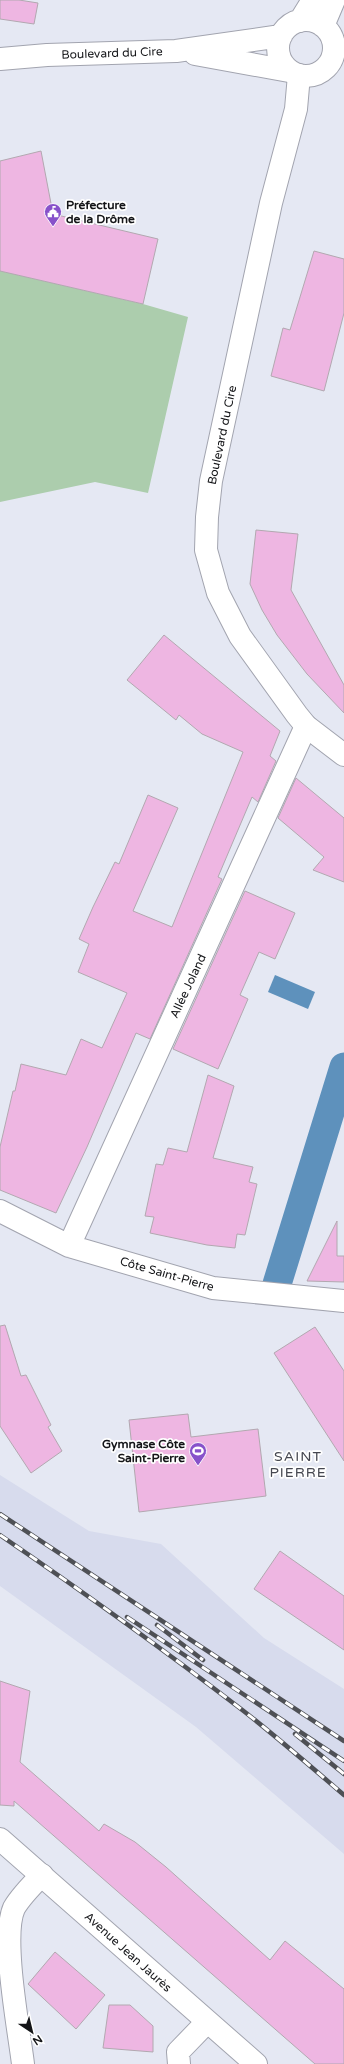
<svg xmlns="http://www.w3.org/2000/svg" width="344" height="2064" font-family="'Varela Round',sans-serif">
	<style>
		.built { fill: #d7dbed }
		.green { fill: #accdad }
		.water { fill: #5e91bc }
		.lines { fill: none; stroke-linecap: round; stroke-linejoin: round }
		.canal { stroke: #5e91bc; stroke-width: 29 }
		.building { fill: #eeb6e2; stroke: #b2a8b0 }
		.minor-casing { stroke: #a2a4af; stroke-width: 24 }
		.tertiary-casing { stroke: #a2a4af; stroke-width: 24 }
		.secondary-casing { stroke: #a2a4af; stroke-width: 24 }
		.primary-casing { stroke: #a2a4af; stroke-width: 24 }
		.minor { stroke: #fff; stroke-width: 22 }
		.tertiary { stroke: #fff; stroke-width: 22 }
		.secondary { stroke: #fff; stroke-width: 22 }
		.primary { stroke: #fff; stroke-width: 22 }
		.rail-casing { stroke: #4e5055; stroke-width: 4.5 }
		.rail { stroke: #fff; stroke-width: 3; stroke-dasharray: 9; stroke-linecap: butt }
		.labels { text-anchor: middle; stroke-width: 3.5; stroke-linejoin: round; paint-order: stroke }
		.street-label { font-size: 12px; fill: #141518; stroke: #fff }
		.poi-label { font-size: 12px; font-weight: bold; fill: #141518; stroke: #fff; text-anchor: start }
		.quarter-label { font-size: 14px; letter-spacing: 1px; fill: #454750; stroke: #fff }
	</style>
	<rect width="100%" height="100%" fill="#e5e8f3"/>
	<path class="built" d="M0,1475L89,1531L161,1544L264,1638L344,1689V1854L196,1727L0,1586Z"/>
	<path class="green" d="M0,269L1,271L143,304L188,317L148,493L95,482L0,502Z"/>
	<path class="water" d="M275,975L315,992L308,1009L268,992Z"/>
	<g class="lines">
		<path class="canal" d="M277,1284L344,1067"/>
	</g>
	<path class="building" d="M0,0H19L38,3L34,24L0,19Z
		M41,151L53,214L158,239L143,304L0,271V161Z
		M314,251L344,259V313L324,391L271,376L283,328L290,330Z
		M256,530L298,534L291,590L344,685V713L307,674L277,635L262,610L250,584Z
		M164,635L280,731L270,756L276,761L258,802L252,797L218,877L222,879L150,1039L136,1033L87,1147L56,1213L0,1190V1147L13,1091H15L21,1064L66,1075L81,1039L102,1048L127,993L78,972L89,944L79,939L93,907L115,862L119,864L148,795L178,808L133,911L172,927L243,752L202,734L179,715L176,720L127,680Z
		M296,778L344,818V882L313,870L324,857L278,818Z
		M245,891L295,913L275,959L259,952L240,995L248,999L218,1069L173,1049Z
		M208,1075L234,1086L213,1158L253,1167L249,1182L257,1184L245,1235L237,1234L235,1248L207,1245L150,1233L154,1217L145,1216L156,1164L163,1165L168,1148L187,1152Z
		M337,1221V1256H344V1282L307,1281Z
		M5,1325L21,1376L26,1375L51,1425L48,1427L62,1451L31,1473L0,1426V1326Z
		M315,1327L344,1371V1461L274,1353Z
		M188,1414L191,1437L258,1429L266,1496L139,1512L129,1420Z
		M280,1551L344,1596V1650L254,1589Z
		M0,1681L30,1691L20,1762L99,1831L104,1824L135,1842L166,1867L270,1960L285,1941L344,1989V2064H315L14,1801V1806L0,1805Z
		M55,1952L105,1995L76,2029L28,1984Z
		M109,2005H130L153,2026V2052L103,2048Z"/>
	<g class="lines">
		<defs>
			<path id="minor" d="M0,1211L69,1246L213,1288L344,1301
				M69,1246L306,726
				M23,2064C19,2030 1,1937 14,1908C21,1896 32,1885 42,1875
				M179,2064L178,2052L207,2022"/>
			<path id="tertiary" d="M299,75L296,109L271,203L211,481L207,517L206,550L218,593L240,636L297,715L306,726L344,755"/>
			<path id="secondary" d="M278 48a28 28 0 1 1 56 0a28 28 0 1 1-56 0Z
				M300,21L313,0
				M323,26L334,0
				M195,54L289,71
				M0,59L47,55L176,51L281,36"/>
			<path id="primary" d="M0,1839L256,2064"/>
		</defs>
		<use href="#minor" class="minor-casing"/>
		<use href="#tertiary" class="tertiary-casing"/>
		<use href="#secondary" class="secondary-casing"/>
		<use href="#primary" class="primary-casing"/>
		<use href="#minor" class="minor"/>
		<use href="#tertiary" class="tertiary"/>
		<use href="#secondary" class="secondary"/>
		<use href="#primary" class="primary"/>
		<defs>
			<path id="rail" d="M0,1514L344,1741
				M0,1535C82,1591 163,1649 241,1709C276,1736 310,1766 344,1795
				M127,1617L344,1761
				M157,1625L203,1660
				M295,1734L344,1774"/>
		</defs>
		<use href="#rail" class="rail-casing"/>
		<use href="#rail" class="rail"/>
	</g>
	<defs>
		<symbol id="civic-pin" viewBox="-11 -11 22 30"><path d="M0 17L-7.5 6A9.5 9.5 0 1 1 7.5 6Z" fill="#8752ca" stroke="#fff"/><path d="M-.6-6.5H3V-4.5H.6V-3L4-1V1h2V6H-6V1h2V-1L-.6-3ZM-1.2 2.5V6h2.4V2.5Z" fill="#fff"/></symbol>
		<symbol id="stadium-pin" viewBox="-11 -11 22 30"><path d="M0 17L-7.5 6A9.5 9.5 0 1 1 7.5 6Z" fill="#8752ca" stroke="#fff"/><path d="M0-5a6.5 5 0 1 0 0 10a6.5 5 0 1 0 0-10ZM-3.5-1.8h7v3.6h-7Z" fill="#fff"/></symbol>
	</defs>
	<g fill-rule="evenodd">
		<use href="#civic-pin" x="43" y="202" width="20" height="27"/>
		<use href="#stadium-pin" x="188" y="1441" width="20" height="27"/>
	</g>
	<g class="labels">
		<g class="street-label">
			<text transform="translate(112 53) rotate(-2)" y="4">Boulevard du Cire</text>
			<text transform="translate(222 435) rotate(-78)" y="4">Boulevard du Cire</text>
			<text transform="translate(188 986) rotate(-65)" y="4">Allée Joland</text>
			<text transform="translate(167 1274) rotate(16)" y="4">Côte Saint-Pierre</text>
			<text transform="translate(128 1952) rotate(42)" y="4">Avenue Jean Jaurès</text>
		</g>
		<g class="poi-label">
			<text x="66" y="209">Préfecture<tspan x="66" dy="14">de la Drôme</tspan></text>
			<text x="185" y="1448" text-anchor="end">Gymnase Côte<tspan x="185" dy="14">Saint-Pierre</tspan></text>
		</g>
		<g class="quarter-label">
			<text x="298" y="1461">SAINT<tspan x="298" dy="16">PIERRE</tspan></text>
		</g>
	</g>
	<g transform="translate(32 2032) rotate(145)" stroke="#ffffff" stroke-width="3" paint-order="stroke">
	<path d="M0-3L7 15L0 10L-7 15Z" fill="#141518"/>
	<text y="-6" font-size="11" font-weight="bold" text-anchor="middle" fill="#141518">N</text>
	</g>
</svg>
